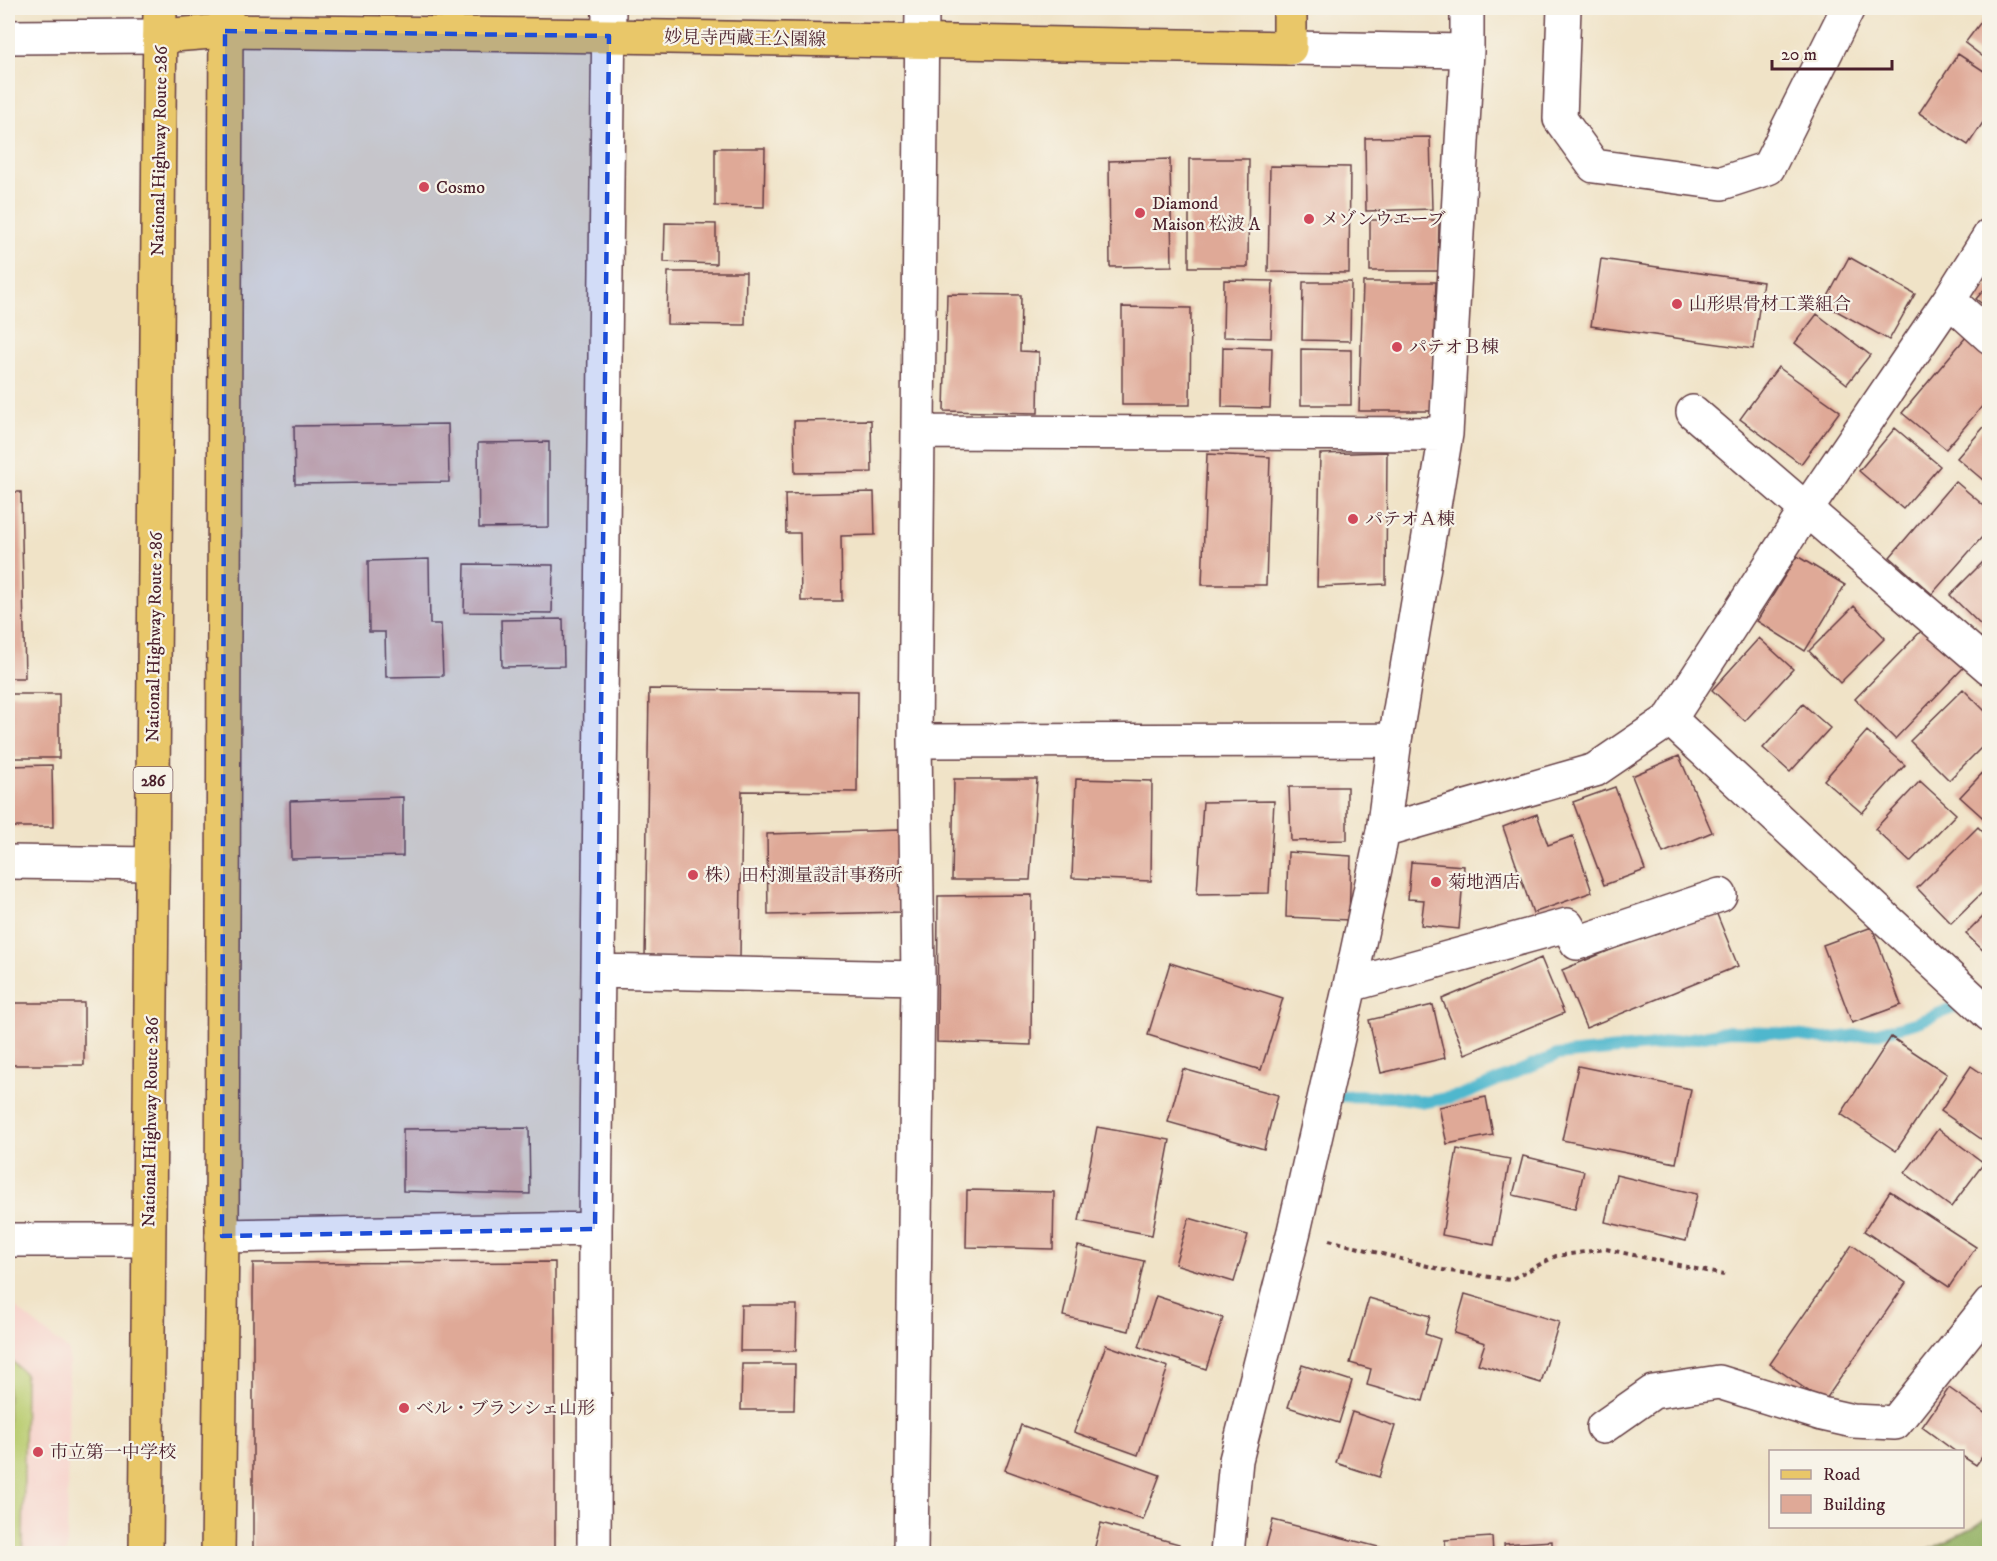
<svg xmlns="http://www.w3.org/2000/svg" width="1997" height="1561" font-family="'IM FELL DW Pica','Noto Serif JP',serif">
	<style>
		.built { fill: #f7d0c9 }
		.green { fill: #b9cc6f; stroke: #82764d; stroke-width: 1.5 }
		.forest { fill: #92b062; stroke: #6e6846; stroke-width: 1.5 }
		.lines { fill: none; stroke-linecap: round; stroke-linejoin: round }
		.stream { stroke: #4fb7cd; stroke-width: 12 }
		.building { fill: #dfa997 }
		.minor-casing { stroke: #633c42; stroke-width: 36 }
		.major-casing { stroke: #633c42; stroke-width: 36 }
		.highway-casing { stroke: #633c42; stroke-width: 36 }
		.path { stroke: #633c42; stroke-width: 4; stroke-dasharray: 4.5 4.5; stroke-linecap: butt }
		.minor { stroke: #fff; stroke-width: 33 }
		.major { stroke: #e9c769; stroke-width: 33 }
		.highway { stroke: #e9c769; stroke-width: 33 }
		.marked { fill: #1d4ed8; fill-opacity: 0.2; stroke: #1d4ed8; stroke-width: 4.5; stroke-dasharray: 12 8; stroke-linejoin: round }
		.poi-dot { fill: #d1495b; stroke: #f7f3e8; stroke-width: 2 }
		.labels { text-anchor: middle; stroke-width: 4.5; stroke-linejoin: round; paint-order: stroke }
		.shield { fill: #f7f3e8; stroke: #7e5f64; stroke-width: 1.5 }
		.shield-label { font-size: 16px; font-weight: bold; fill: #4a1f2b }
		.street-label { font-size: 18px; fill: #4a1f2b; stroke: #f7f3e8 }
		.poi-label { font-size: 18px; fill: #4a1f2b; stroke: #f7f3e8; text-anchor: start }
	</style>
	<rect width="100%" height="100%" fill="#f7f3e8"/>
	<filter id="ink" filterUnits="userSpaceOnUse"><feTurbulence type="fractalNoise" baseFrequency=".0167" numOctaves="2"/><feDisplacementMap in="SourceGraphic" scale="12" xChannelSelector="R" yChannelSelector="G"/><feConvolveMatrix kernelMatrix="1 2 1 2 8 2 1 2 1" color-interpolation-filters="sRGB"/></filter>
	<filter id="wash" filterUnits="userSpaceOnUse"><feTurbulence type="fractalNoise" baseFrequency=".008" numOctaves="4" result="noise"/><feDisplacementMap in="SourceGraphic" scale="24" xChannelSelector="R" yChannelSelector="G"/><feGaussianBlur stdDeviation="1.35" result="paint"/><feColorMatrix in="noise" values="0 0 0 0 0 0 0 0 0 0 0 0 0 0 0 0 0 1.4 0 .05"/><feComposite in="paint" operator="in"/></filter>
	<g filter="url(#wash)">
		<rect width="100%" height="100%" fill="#f0e3c7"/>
		<path class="built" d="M8,1307H15L69,1351L67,1553L8,1554Z"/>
		<path class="green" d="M8,1357L25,1374L23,1553H8Z"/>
		<path class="forest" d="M1989,1516V1553H1923L1970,1529Z"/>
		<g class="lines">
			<path class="stream" d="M1336,1096L1394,1097L1426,1102L1463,1095L1557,1055L1649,1046L1730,1031L1772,1032L1825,1039L1877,1033L1915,1023L1963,1004L1970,1011"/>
		</g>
		<g id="blocks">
			<path class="building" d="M1990,10V62L1965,43Z
				M1958,54L1990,75V112L1968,145L1919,113Z
				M1430,137L1432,209L1366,211L1365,138Z
				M715,148H765L764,207L715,206Z
				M1170,159L1172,266L1110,267L1109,161Z
				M1189,159H1249L1248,267H1189Z
				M1270,166L1350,167L1349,273L1268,272Z
				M1370,220H1439L1438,271H1370Z
				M665,223L716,224V264L664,262Z
				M1849,257L1915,294L1889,340L1824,304Z
				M1601,259L1763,282L1753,349L1591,326Z
				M668,272H746L745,325L667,324Z
				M1224,280L1273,281L1271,338L1223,337Z
				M1303,282H1351L1350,341L1302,340Z
				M1363,282H1436L1431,411H1359Z
				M1990,283V310L1976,299Z
				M947,294L1021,295L1020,351L1039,352L1038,413L944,411Z
				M1122,307L1191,308L1190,405H1122Z
				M1817,314L1870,355L1847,384L1795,343Z
				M1966,337L1990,357V397L1946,449L1902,413Z
				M1223,347L1272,348L1270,408L1222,407Z
				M1301,349L1351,350V405H1301Z
				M1778,367L1840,411L1801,464L1740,419Z
				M871,420L872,472L795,473L794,421Z
				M1990,420V486L1957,458Z
				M448,424L449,482L295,484L294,426Z
				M1895,428L1940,466L1903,509L1859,471Z
				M549,442V527L479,528L478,443Z
				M1387,452L1386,584L1317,587L1320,454Z
				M1207,454L1270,457L1266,585H1202Z
				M1955,481L1990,511V528L1932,594L1890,557Z
				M8,492H21L25,678H8Z
				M874,492L875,535L841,536L842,601H801L800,533H786L785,494Z
				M1990,555V634L1950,595Z
				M1797,556L1845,585L1805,651L1757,621Z
				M429,559L430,624H441L443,676L386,677L385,632H369L368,561Z
				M465,564L553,565L552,613L464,612Z
				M1854,606L1885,638L1840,683L1809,651Z
				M563,619L564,666L502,667L501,620Z
				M1924,628L1964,667L1895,739L1855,699Z
				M1759,638L1793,669L1745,721L1712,690Z
				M649,689L858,691L857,792L742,791L740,959L645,958Z
				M1963,689L1990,716V739L1949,780L1910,741Z
				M8,694H59V758H8Z
				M1803,704L1830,728L1790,772L1763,748Z
				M1867,731L1905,765L1862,813L1824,780Z
				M1679,756L1712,832L1663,853L1632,776Z
				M52,765L53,827H8V766Z
				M1990,765V824L1960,797Z
				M954,779H1037L1030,880H952Z
				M1076,779L1152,781L1151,881L1072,878Z
				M1920,781L1956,814L1910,862L1875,829Z
				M1289,787H1347V840L1291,841Z
				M1615,787L1645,870L1604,885L1573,802Z
				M403,797V856L291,859L290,801Z
				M1274,801L1269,893L1197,894L1203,802Z
				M1537,814L1548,845L1573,836L1592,892L1533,913L1503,827Z
				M1978,827L1990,839V885L1951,923L1917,888Z
				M900,830L902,912L768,915L767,834Z
				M1288,852L1351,856L1349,920L1286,917Z
				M1411,862L1464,866L1459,929L1421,925L1424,900L1408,899Z
				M1032,895L1031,1045L937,1042L938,896Z
				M1714,907L1738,966L1586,1028L1562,970Z
				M1990,910V957L1966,934Z
				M1872,927L1901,1005L1852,1023L1823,945Z
				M1541,958L1564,1013L1465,1054L1442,999Z
				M1170,963L1283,998L1261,1070L1148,1035Z
				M8,1003H84V1065H8Z
				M1433,1005L1445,1058L1381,1073L1369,1020Z
				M1891,1037L1947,1074L1896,1151L1841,1114Z
				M1578,1066L1691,1089L1676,1163L1562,1140Z
				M1971,1066L1990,1079V1145L1941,1111Z
				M1183,1069L1278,1095L1264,1149L1168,1122Z
				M1486,1097L1493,1135L1447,1144L1439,1107Z
				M1097,1127L1170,1140L1152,1235L1079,1221Z
				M529,1128L530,1194L403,1191V1129Z
				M1938,1129L1984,1163L1951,1207L1905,1173Z
				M1457,1149L1510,1159L1494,1245L1442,1235Z
				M1523,1156L1584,1171L1575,1209L1513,1195Z
				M1616,1175L1697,1194L1686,1241L1605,1222Z
				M967,1190L1054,1192L1053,1249L966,1247Z
				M1890,1191L1976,1247L1949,1287L1864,1231Z
				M1189,1218L1248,1235L1234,1282L1175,1264Z
				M1852,1245L1906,1283L1824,1402L1770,1364Z
				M1078,1246L1144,1261L1129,1331L1063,1316Z
				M555,1262V1554H253V1263Z
				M1465,1294L1559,1322L1541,1383L1478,1364L1485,1343L1454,1333Z
				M1156,1296L1223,1318L1206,1369L1139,1347Z
				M1369,1298L1430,1316L1425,1334L1440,1339L1423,1401L1367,1385L1371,1369L1350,1363Z
				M741,1305H797L796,1351H740Z
				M1106,1345L1168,1367L1138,1455L1074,1432Z
				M742,1364H795L794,1410H741Z
				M1302,1365L1352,1381L1339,1423L1288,1407Z
				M1949,1388L1990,1417V1446L1976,1465L1962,1456V1452H1956L1922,1427Z
				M1352,1412L1395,1426L1379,1477L1336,1463Z
				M1021,1425L1160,1475L1143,1520L1005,1470Z
				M1273,1520L1394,1551L1393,1554H1264Z
				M1101,1523L1179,1544L1176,1554H1093Z
				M1492,1537L1493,1554H1446L1445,1540Z
				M1552,1541V1554H1505L1504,1544Z"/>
		</g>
	</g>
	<g filter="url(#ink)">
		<use href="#blocks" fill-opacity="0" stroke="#633c42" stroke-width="1.5"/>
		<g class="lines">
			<defs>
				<path id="minor" d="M1564,8L1560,119L1594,166L1722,183L1768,168L1848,8
					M8,37L160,36
					M1290,48L1467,51
					M1949,300L1990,337
					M1693,412L1990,668
					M919,432L1446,434
					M1670,719L1990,1015
					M915,741L1395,740
					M1383,831L1595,770L1670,719L1806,510L1949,300L1990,235
					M8,862L152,864
					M599,971L918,978
					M1350,985L1567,925L1577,943L1720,895
					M222,1236L595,1229
					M8,1240H148
					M1603,1427L1653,1392L1719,1382L1822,1414L1853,1421L1895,1423L1990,1304
					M594,1554L595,1229L609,8
					M911,1554L918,978L915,741L922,8
					M1227,1554L1236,1460L1294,1231L1350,985L1383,831L1395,740L1446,434L1467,51V8"/>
				<path id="major" d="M160,36L225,31L609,36L1290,48V8"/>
				<path id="highway" d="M146,1554L160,8
					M218,1554L222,1236L226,8"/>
			</defs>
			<use href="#minor" class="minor-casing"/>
			<use href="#major" class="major-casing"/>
			<use href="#highway" class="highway-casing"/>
			<path class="path" d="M1329,1240L1443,1270L1510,1280L1556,1256L1606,1249L1724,1275"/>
			<use href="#minor" class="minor"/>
			<use href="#major" class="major"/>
			<use href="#highway" class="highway"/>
		</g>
	</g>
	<path class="marked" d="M225,31L609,36L595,1229L222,1236Z"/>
	<g class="poi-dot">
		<circle cx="424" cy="187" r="6"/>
		<circle cx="1140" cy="213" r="6"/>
		<circle cx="1309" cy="219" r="6"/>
		<circle cx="1677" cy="304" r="6"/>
		<circle cx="1397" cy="347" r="6"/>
		<circle cx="1353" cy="519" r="6"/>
		<circle cx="693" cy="875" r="6"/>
		<circle cx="1436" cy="882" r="6"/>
		<circle cx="404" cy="1408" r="6"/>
		<circle cx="38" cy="1452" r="6"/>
	</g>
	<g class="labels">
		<rect class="shield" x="133.5" y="767" width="39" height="26" rx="4.5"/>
		<g class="shield-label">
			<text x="153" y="786">286</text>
		</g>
		<g class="street-label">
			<text transform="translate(745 38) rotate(1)" y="6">妙見寺西蔵王公園線</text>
			<text transform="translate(159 151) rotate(-89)" y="6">National Highway Route 286</text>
			<text transform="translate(154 637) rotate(-89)" y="6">National Highway Route 286</text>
			<text transform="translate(150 1122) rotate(-89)" y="6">National Highway Route 286</text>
		</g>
		<g class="poi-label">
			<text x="436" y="193">Cosmo</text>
			<text x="1152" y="209">Diamond<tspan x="1152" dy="21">Maison 松波 A</tspan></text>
			<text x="1321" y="225">メゾンウエーブ</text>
			<text x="1689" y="310">山形県骨材工業組合</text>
			<text x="1409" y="353">パテオＢ棟</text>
			<text x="1365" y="525">パテオＡ棟</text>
			<text x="705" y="881">株）田村測量設計事務所</text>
			<text x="1448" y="888">菊地酒店</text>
			<text x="416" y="1414">ベル・ブランシェ山形</text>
			<text x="50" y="1458">市立第一中学校</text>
		</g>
	</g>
	<rect width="1997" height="1561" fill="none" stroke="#f7f3e8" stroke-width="30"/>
	<rect x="1769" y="1450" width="195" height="78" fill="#f7f3e8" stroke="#b29e9c" stroke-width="1.5"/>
	<rect x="1781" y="1470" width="30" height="9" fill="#e9c769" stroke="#b29e9c" stroke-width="1.5"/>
	<text x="1823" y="1480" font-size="18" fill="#4a1f2b">Road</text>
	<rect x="1781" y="1495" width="30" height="18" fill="#dfa997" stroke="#b29e9c" stroke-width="1.5"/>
	<text x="1823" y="1510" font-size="18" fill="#4a1f2b">Building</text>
	<path d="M1772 60v9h120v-9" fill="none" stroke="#4a1f2b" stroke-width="3"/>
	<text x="1781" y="60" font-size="18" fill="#4a1f2b" stroke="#f7f3e8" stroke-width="4.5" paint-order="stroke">20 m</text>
</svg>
